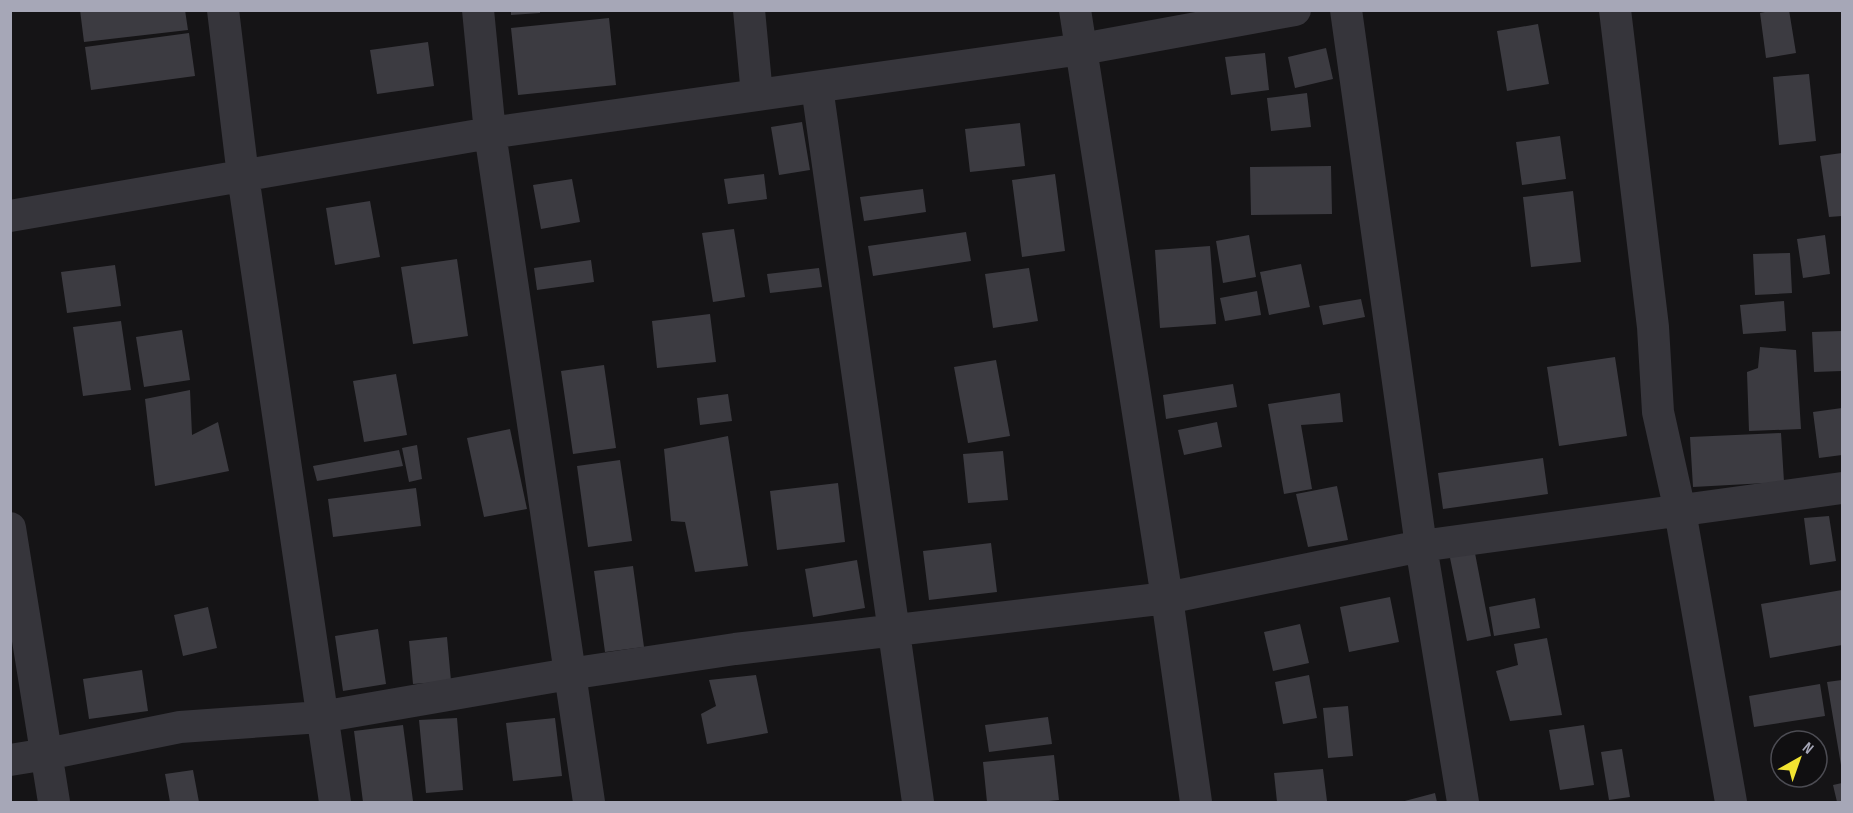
<svg xmlns="http://www.w3.org/2000/svg" width="1853" height="813" font-family="'Sofia Sans Condensed',sans-serif">
	<style>
		.building { fill: #3c3b41 }
		.lines { fill: none; stroke-linecap: round; stroke-linejoin: round }
		.minor { stroke: #36353b; stroke-width: 32 }
	</style>
	<rect width="100%" height="100%" fill="#151416"/>
	<path class="building" d="M80,10H185L188,30L84,42Z
		M511,10H540V13L511,15Z
		M1775,10H1789L1796,53L1766,58L1760,13Z
		M609,18L616,85L518,95L511,28Z
		M1538,24L1549,84L1507,91L1497,31Z
		M189,33L195,76L91,90L85,47Z
		M428,42L434,86L377,94L370,50Z
		M1326,48L1333,79L1295,88L1288,57Z
		M1265,53L1269,90L1231,95L1225,57Z
		M1809,74L1816,141L1779,145L1773,77Z
		M1307,93L1311,127L1271,131L1267,98Z
		M802,122L810,170L779,175L771,127Z
		M1020,123L1025,166L970,172L965,129Z
		M1560,136L1566,179L1522,185L1516,142Z
		M1842,153V216L1829,217L1820,156Z
		M1331,166L1332,214L1251,215L1250,167Z
		M764,174L767,199L728,204L724,179Z
		M1055,174L1065,251L1022,257L1012,180Z
		M572,179L580,222L541,229L533,185Z
		M923,189L926,212L864,221L860,197Z
		M1573,191L1581,262L1531,267L1523,197Z
		M370,201L380,257L335,265L326,208Z
		M734,229L745,297L713,302L702,233Z
		M966,232L971,261L873,276L868,246Z
		M1249,235L1256,277L1223,283L1216,241Z
		M1825,235L1830,274L1803,278L1797,239Z
		M1210,246L1216,324L1160,328L1155,250Z
		M1790,253L1792,293L1755,295L1753,254Z
		M457,259L468,336L413,344L401,267Z
		M591,260L594,282L537,290L534,268Z
		M1301,264L1310,307L1269,315L1260,272Z
		M115,265L121,306L67,313L61,272Z
		M819,268L822,287L770,293L767,274Z
		M1029,268L1038,321L993,328L985,274Z
		M1257,291L1261,315L1225,321L1220,298Z
		M1361,299L1365,317L1323,325L1319,306Z
		M1784,301L1786,331L1743,334L1740,305Z
		M710,314L716,362L657,368L652,321Z
		M121,321L131,390L83,396L73,327Z
		M182,330L190,380L144,387L136,337Z
		M1842,331V371L1814,372L1812,332Z
		M1760,347L1796,350L1801,429L1749,431L1747,372L1758,368Z
		M1615,357L1627,436L1559,446L1547,367Z
		M996,360L1010,436L968,443L954,367Z
		M604,365L616,448L573,454L561,371Z
		M396,374L407,435L364,442L353,381Z
		M1233,384L1237,407L1166,419L1163,395Z
		M190,390L192,435L218,422L229,471L155,486L145,399Z
		M1340,393L1343,422L1301,425L1312,489L1284,494L1268,404Z
		M728,394L732,421L700,425L697,398Z
		M1842,408V455L1819,458L1813,412Z
		M1217,422L1222,447L1184,455L1178,430Z
		M510,429L527,509L484,517L467,438Z
		M1781,433L1784,482L1693,487L1690,437Z
		M728,436L748,566L695,572L685,522L671,521L664,449Z
		M417,445L422,479L409,482L402,448Z
		M399,450L403,466L317,481L313,466Z
		M1003,451L1008,500L968,503L963,454Z
		M1543,458L1548,494L1443,509L1438,473Z
		M620,460L632,541L588,547L577,466Z
		M838,483L845,542L777,550L770,491Z
		M1337,486L1348,540L1308,547L1296,494Z
		M416,488L421,526L333,537L328,499Z
		M1829,516L1836,561L1810,565L1804,518Z
		M991,543L997,592L929,600L923,551Z
		M1474,548L1491,636L1467,641L1449,553Z
		M857,560L865,608L813,617L805,569Z
		M633,566L644,647L605,652L594,571Z
		M1842,590V645L1770,658L1761,604Z
		M1390,597L1399,642L1349,652L1340,607Z
		M1535,598L1540,628L1494,636L1489,607Z
		M208,607L217,648L183,656L174,615Z
		M1300,624L1309,663L1273,671L1264,632Z
		M378,629L386,684L343,691L335,636Z
		M447,637L451,681L413,684L409,641Z
		M1547,638L1562,715L1510,721L1496,671L1518,665L1514,644Z
		M142,670L148,711L89,719L83,679Z
		M756,675L768,733L707,744L701,714L716,706L709,680Z
		M1309,675L1317,718L1283,724L1275,682Z
		M1842,680V765H1841L1827,682Z
		M1820,684L1825,716L1754,727L1749,696Z
		M1348,706L1353,756L1328,758L1323,708Z
		M1048,717L1052,744L989,752L985,725Z
		M457,718L463,790L426,793L419,720Z
		M555,718L562,776L513,781L506,723Z
		M403,725L413,801L363,802L354,731Z
		M1584,725L1594,785L1560,790L1549,730Z
		M1622,749L1630,797L1609,800L1601,752Z
		M1054,755L1059,800L1039,802H987L983,762Z
		M1323,769L1327,801L1277,802L1274,773Z
		M193,770L199,802H170L165,774Z
		M1842,783V802H1837L1833,785Z
		M1435,793L1437,802H1401Z"/>
	<g class="lines">
		<path class="minor" d="M223,10L243,176L335,802
			M478,10L490,133L589,802
			M749,10L757,95
			M1075,10L1167,598L1196,802
			M1346,10L1421,546L1463,802
			M1615,10L1653,327L1658,412L1680,511L1731,802
			M817,87L918,802
			M10,216L490,133L1082,49L1295,10
			M10,528L54,802
			M10,760L47,754L180,727L321,717L569,674L735,649L1167,598L1421,546L1842,488"/>
	</g>
	<rect width="1853" height="813" fill="none" stroke="#a6a7b7" stroke-width="24"/>
	<g transform="translate(1799 759) rotate(40)"><circle r="28" fill="#100f11" stroke="#4c4c53" stroke-width="1.5"/>
	<path d="M0-4.5L10 22L0 15L-10 22Z" fill="#f2e431"/>
	<text y="-9" font-size="16" font-weight="bold" text-anchor="middle" fill="#a6a7b7">N</text>
	</g>
</svg>
